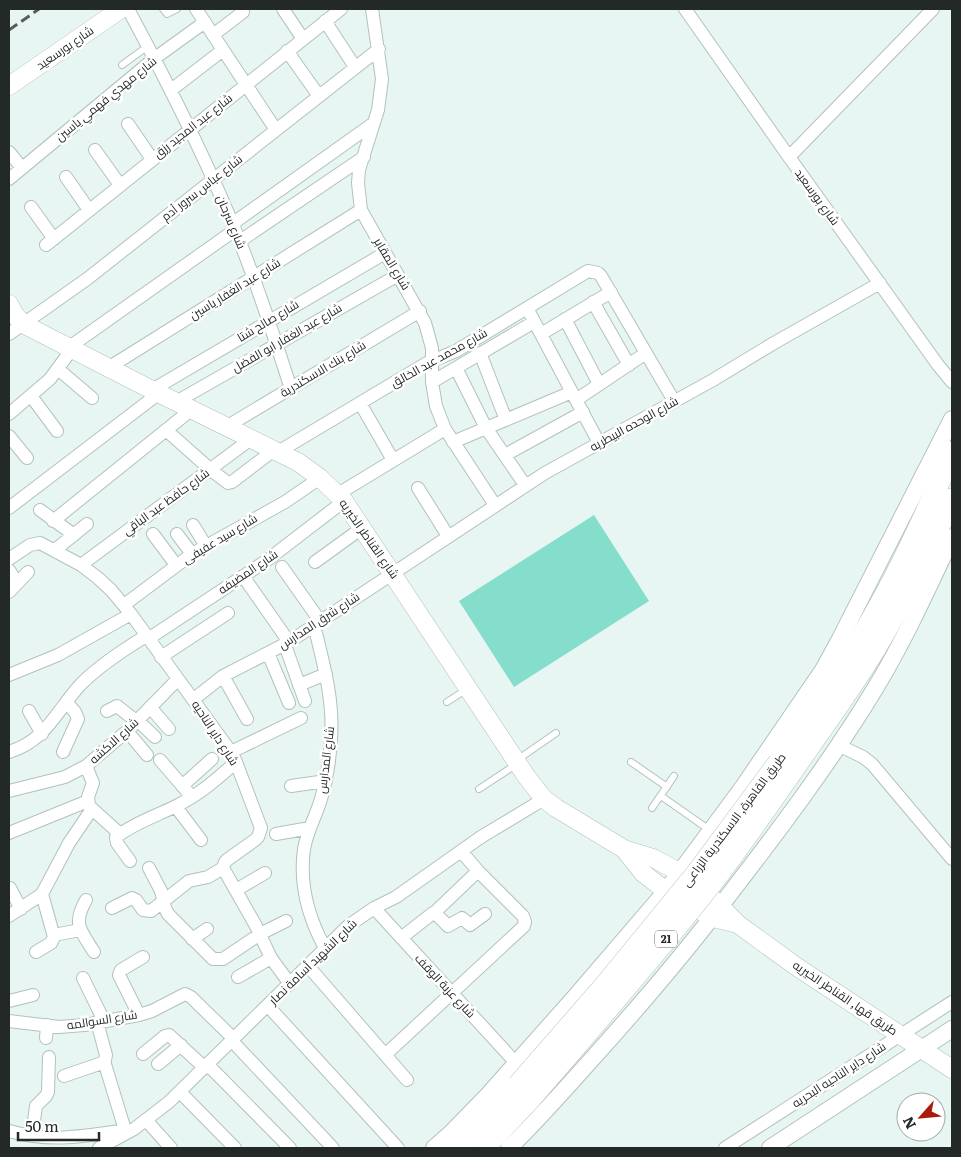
<svg xmlns="http://www.w3.org/2000/svg" width="961" height="1157" font-family="Literata,Cairo,serif">
	<style>
		.green { fill: #85ddcc }
		.lines { fill: none; stroke-linecap: round; stroke-linejoin: round }
		.service-casing { stroke: #b2c1be; stroke-width: 8 }
		.minor-casing { stroke: #b2c1be; stroke-width: 14 }
		.tertiary-casing { stroke: #b2c1be; stroke-width: 18 }
		.secondary-casing { stroke: #b2c1be; stroke-width: 19 }
		.trunk-casing { stroke: #b2c1be; stroke-width: 22 }
		.service { stroke: #fff; stroke-width: 6 }
		.minor { stroke: #fff; stroke-width: 12 }
		.tertiary { stroke: #fff; stroke-width: 16 }
		.secondary { stroke: #fff; stroke-width: 18 }
		.trunk { stroke: #fff; stroke-width: 21 }
		.rail { stroke: #555d5b; stroke-width: 3; stroke-dasharray: 10 5; stroke-linecap: butt }
		.trunk-bridge-casing { stroke: #b2c1be; stroke-width: 22; stroke-linecap: butt }
		.trunk-bridge { stroke: #fff; stroke-width: 21 }
		.labels { text-anchor: middle; stroke-width: 5; stroke-linejoin: round; paint-order: stroke }
		.shield { fill: #fff; stroke: #656968; stroke-width: 1 }
		.shield-label { font-size: 11px; font-weight: bold; fill: #232927 }
		.street-label { font-size: 12px; fill: #232927; stroke: #fff }
	</style>
	<rect width="100%" height="100%" fill="#e7f6f3"/>
	<path class="green" d="M594,515L649,601L514,687L459,601Z"/>
	<g class="lines">
		<defs>
			<path id="service" d="M163,9L167,14L177,9
				M122,65L148,46
				M447,702L467,689
				M517,760L556,733
				M631,762L667,787
				M479,789L517,764
				M661,796L711,831
				M652,808L674,776"/>
			<path id="minor" d="M128,9C169,85 208,162 240,242C259,290 275,339 291,389
				M196,9L276,130
				M283,9L303,39
				M372,9L382,79L378,110L359,170L358,183L361,210L425,323L432,348V382L436,406L445,429L495,505
				M685,9L789,157L938,365L952,382
				M325,21L355,67
				M213,35L243,12
				M287,51L319,96
				M171,90L223,50
				M128,124L152,159
				M95,150L120,185
				M9,152L22,168
				M789,157L933,9
				M66,177L89,210
				M9,179L155,58L205,22
				M31,207L54,239
				M232,224L374,123
				M240,241L364,157
				M46,245L341,9
				M593,302L629,365
				M527,308L599,443
				M565,319L599,384
				M9,334L87,279L379,49
				M541,334L611,292
				M68,348L235,230
				M480,353L506,420
				M108,368L361,210
				M456,368L486,428L525,485
				M58,369L92,398
				M432,382L534,322
				M152,390L385,253
				M31,396L57,431
				M576,400L646,353
				M176,402L398,275
				M360,403L393,460
				M9,414L50,379L72,349
				M226,427L420,311
				M166,430L211,470L228,483L232,482L274,450
				M9,436L27,458
				M453,442L572,392
				M278,452L427,363L456,351L588,271L598,273L601,276L674,401
				M505,455L583,412
				M418,488L448,536
				M338,494L445,429
				M9,508L158,394
				M40,510L74,535
				M53,521L191,410
				M193,525L206,546
				M153,534L176,565
				M177,534L192,554
				M55,550L87,524
				M9,559L30,545L40,543L81,565L98,578L111,590L131,614L231,752L236,762L261,828L258,837L255,840L227,860L225,862L223,868L256,926L271,958L290,984
				M315,562L362,528
				M81,565L251,439
				M282,567L320,621
				M9,570L17,583
				M243,576L289,642
				M9,592L28,572
				M124,605L192,554L285,502L320,478
				M314,625C323,662 334,700 331,738C330,758 327,779 321,799C316,816 307,831 304,849C299,885 308,917 325,948
				M148,639L266,561L344,501
				M285,645L305,701
				M268,653L289,703
				M161,657L228,613
				M9,675L58,655L131,614
				M223,676L247,719
				M299,685L326,674
				M194,699L223,676L289,642L545,473L713,380L774,343L880,283
				M150,707L169,729
				M29,711L42,734
				M107,711L117,706L136,721
				M137,720L155,737
				M127,731L147,755
				M838,745L863,757L872,764L952,859
				M9,752C47,740 56,711 81,684C100,665 123,650 146,636
				M63,752L78,719L75,712L67,703
				M231,752L301,718
				M160,760L192,797
				M86,766L93,783L88,797L89,806L120,834
				M182,786L212,759
				M291,786L326,781
				M9,791L65,777L86,766L127,731L178,679
				M176,807L201,840
				M9,833L88,801
				M276,834L310,828
				M130,861L117,843L116,837C134,823 156,816 176,806C199,795 217,779 236,762
				M149,868L161,891L165,908L168,914L213,959H223L260,934L286,921
				M10,888L21,909
				M236,890L265,873
				M86,900C72,924 81,931 94,952
				M112,908L132,898L136,900L143,910L151,911L189,881L208,877L223,868
				M374,908L516,1063
				M434,913L478,871
				M9,916L42,894L69,843L92,809
				M54,935L80,930
				M401,938L433,913L436,914L448,926L462,918L470,925L485,914
				M192,939L207,929
				M36,952L51,943L54,937L42,894
				M308,966L407,1080
				M238,977L271,958
				M83,978L104,1021
				M9,1001L33,995
				M268,1006L398,1148
				M139,1015L119,975L121,970L143,957
				M9,1021L59,1027L84,1025L139,1015L152,1011L185,994L191,997L234,1039
				M46,1038L47,1025
				M232,1041L333,1148
				M143,1054L165,1036L169,1035L205,1068
				M385,1055L524,926L525,922L523,916L478,871L461,851
				M104,1061L125,1130
				M158,1064L181,1045
				M208,1065L290,1148
				M64,1076L102,1063L105,1060L106,1055L97,1022
				M180,1092L235,1148
				M146,1120L171,1148
				M9,1131C51,1143 85,1136 127,1130
				M32,1136L36,1106L46,1096L48,1092L49,1057
				M99,1148L134,1129L169,1102L348,926L374,908L396,897L481,837L544,799
				M725,1148L952,1002"/>
			<path id="tertiary" d="M434,1148L451,1133L488,1095L575,997L666,891L743,787L823,670L840,639L952,419
				M509,1148C538,1120 565,1089 592,1059C637,1009 681,958 722,904C776,834 830,763 876,687C905,639 928,588 952,537
				M770,1148L952,1029"/>
			<path id="secondary" d="M9,86L121,9
				M9,304L15,315L23,324L152,390L298,462L320,478L344,501L526,776L544,799L556,808L624,849L653,858L681,873L702,888L739,925L797,967L952,1069
				M624,849L643,873L666,891L713,918L738,924"/>
			<path id="trunk" d="M779,762C806,721 835,681 860,639C896,580 926,515 952,452
				M791,773C819,732 849,692 875,649C904,601 928,550 952,499
				M457,1148L490,1116L518,1085
				M484,1148L532,1097"/>
		</defs>
		<use href="#service" class="service-casing"/>
		<use href="#minor" class="minor-casing"/>
		<use href="#tertiary" class="tertiary-casing"/>
		<use href="#secondary" class="secondary-casing"/>
		<use href="#trunk" class="trunk-casing"/>
		<use href="#service" class="service"/>
		<use href="#minor" class="minor"/>
		<use href="#tertiary" class="tertiary"/>
		<use href="#secondary" class="secondary"/>
		<use href="#trunk" class="trunk"/>
		<path class="rail" d="M9,30L39,9"/>
		<defs>
			<path id="trunk-bridge" d="M518,1085L606,984L696,874L779,762
				M532,1097C592,1027 654,957 711,884C739,848 765,810 791,773"/>
		</defs>
		<use href="#trunk-bridge" class="trunk-bridge-casing"/>
		<use href="#trunk-bridge" class="trunk-bridge"/>
	</g>
	<g class="labels">
		<rect class="shield" x="655" y="930.5" width="22" height="17" rx="4"/>
		<g class="shield-label">
			<text x="666" y="943">21</text>
		</g>
		<g class="street-label">
			<text transform="translate(65 48) rotate(-35)" y="4">شارع بورسعيد</text>
			<text transform="translate(106 99) rotate(-39)" y="4">شارع مهدي فهمي ياسين</text>
			<text transform="translate(193 126) rotate(-38)" y="4">شارع عبد المجيد رزق</text>
			<text transform="translate(202 188) rotate(-38)" y="4">شارع عباس سرور آدم</text>
			<text transform="translate(817 197) rotate(54)" y="4">شارع بورسعيد</text>
			<text transform="translate(231 222) rotate(67)" y="4">شارع سرحان</text>
			<text transform="translate(392 264) rotate(59)" y="4">شارع المقابر</text>
			<text transform="translate(235 289) rotate(-32)" y="4">شارع عبد الغفار ياسين</text>
			<text transform="translate(268 321) rotate(-31)" y="4">شارع صالح شتا</text>
			<text transform="translate(287 338) rotate(-30)" y="4">شارع عبد الغفار ابو الفضل</text>
			<text transform="translate(439 358) rotate(-29)" y="4">شارع محمد عبد الخالق</text>
			<text transform="translate(323 369) rotate(-31)" y="4">شارع بنك الاسكندرية</text>
			<text transform="translate(634 424) rotate(-29)" y="4">شارع الوحده البيطريه</text>
			<text transform="translate(166 502) rotate(-36)" y="4">شارع حافظ عبد الباقي</text>
			<text transform="translate(220 539) rotate(-31)" y="4">شارع سيد عفيفى</text>
			<text transform="translate(369 539) rotate(55)" y="4">شارع القناطر الخيريه</text>
			<text transform="translate(248 572) rotate(-34)" y="4">شارع المضيفه</text>
			<text transform="translate(319 621) rotate(-33)" y="4">شارع شرق المدارس</text>
			<text transform="translate(215 733) rotate(57)" y="4">شارع داير الناحيه</text>
			<text transform="translate(114 741) rotate(-42)" y="4">شارع الاكشه</text>
			<text transform="translate(326 760) rotate(-83)" y="4">شارع المدارس</text>
			<text transform="translate(734 820) rotate(-53)" y="4">طريق القاهرة, الاسكندرية الزراعى</text>
			<text transform="translate(313 962) rotate(-44)" y="4">شارع الشهيد أسامة نصار</text>
			<text transform="translate(445 986) rotate(47)" y="4">شارع عزبة الوقف</text>
			<text transform="translate(845 998) rotate(34)" y="4">طريق قها, القناطر الخيريه</text>
			<text transform="translate(102 1020) rotate(-9)" y="4">شارع السوالمه</text>
			<text transform="translate(839 1075) rotate(-33)" y="4">شارع داير الناحيه البحريه</text>
		</g>
	</g>
	<rect width="961" height="1157" fill="none" stroke="#232927" stroke-width="20"/>
	<g transform="translate(921 1117) rotate(243)"><circle r="24" fill="#ffffff" stroke="#a7a9a9"/>
	<path d="M0-4L9 19L0 12L-9 19Z" fill="#ab1b0b"/>
	<text y="-8" font-size="14" font-weight="bold" text-anchor="middle" fill="#232927">N</text>
	</g>
	<path d="M18 1132v8h81v-8" fill="none" stroke="#232927" stroke-width="2.5"/>
	<text x="25" y="1132" font-size="15" fill="#232927" stroke="#ffffff" stroke-width="4" paint-order="stroke">50 m</text>
</svg>
